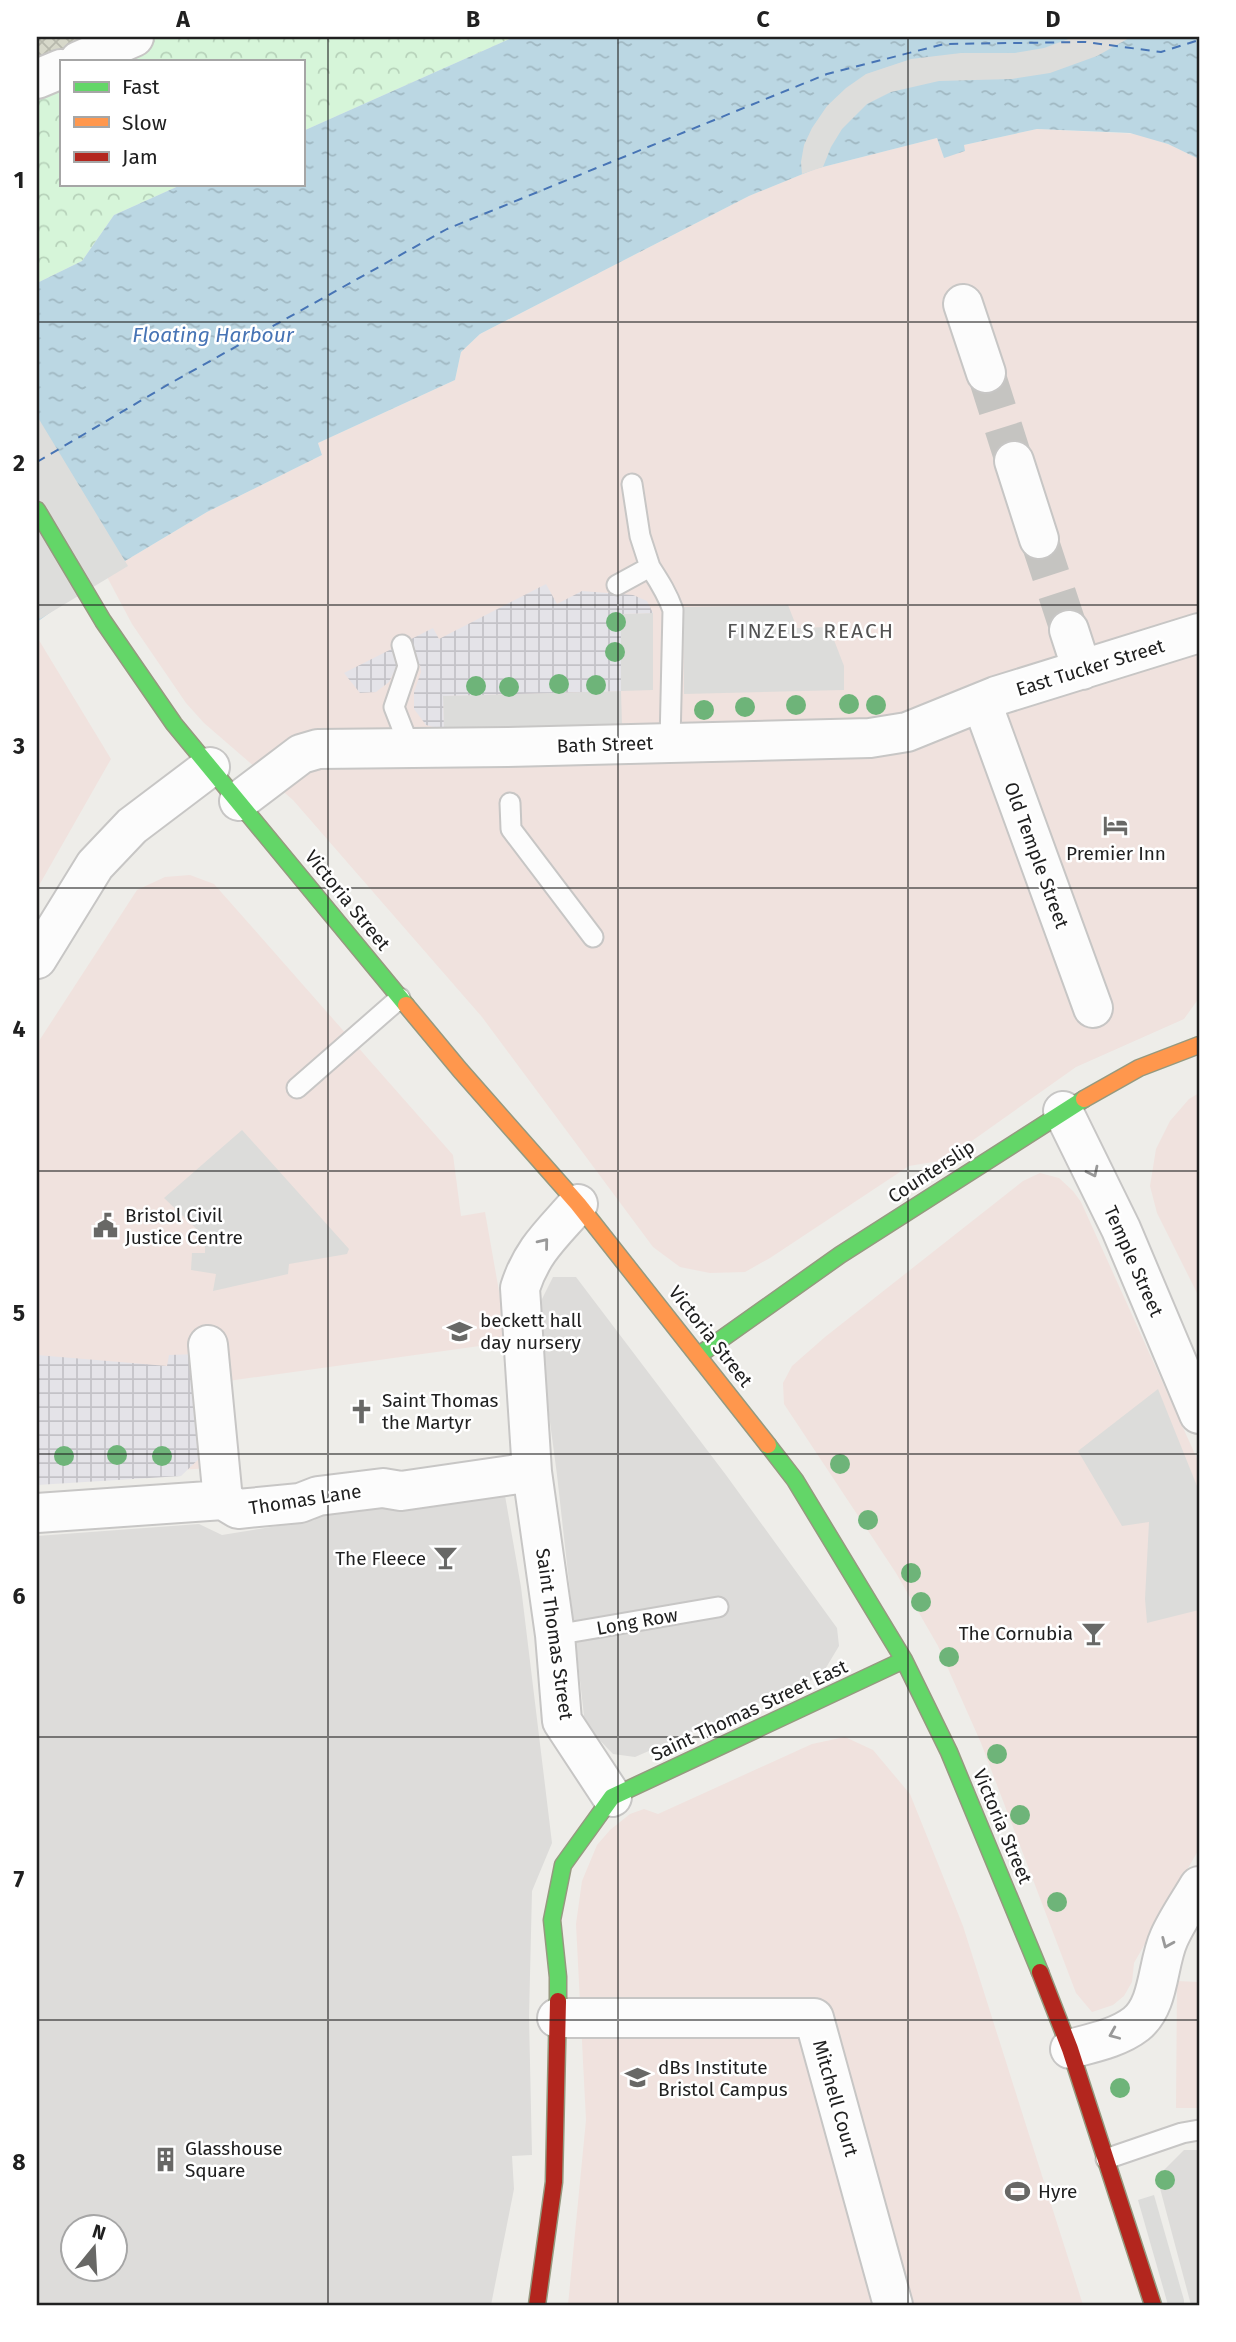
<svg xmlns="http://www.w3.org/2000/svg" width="1236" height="2342" font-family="'Fira Sans',sans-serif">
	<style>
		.residential { fill: #dddcda; fill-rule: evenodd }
		.commercial { fill: #f0e2de }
		.religious { fill: #dcdcda }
		.construction { fill: url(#construction-cross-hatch) }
		.park { fill: url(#park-crowns) }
		.plaza { fill: url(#plaza-grid) }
		.water { fill: url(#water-ripples) }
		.pier { fill: #dddddb }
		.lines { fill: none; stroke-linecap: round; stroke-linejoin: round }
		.ferry { stroke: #4774b5; stroke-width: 2; stroke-dasharray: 9 7; stroke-linecap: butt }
		.street-tunnel { stroke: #c5c4c1; stroke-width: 38; stroke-dasharray: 38 19; stroke-linecap: butt }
		.lane-casing { stroke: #c7c6c5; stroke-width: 23 }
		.street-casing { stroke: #c7c6c5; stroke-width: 42 }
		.fast-casing { stroke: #95997f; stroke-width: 19 }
		.slow-casing { stroke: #95997f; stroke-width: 19 }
		.jam-casing { stroke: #95997f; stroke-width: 19 }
		.lane { stroke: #fcfcfc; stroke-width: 19 }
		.street { stroke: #fcfcfc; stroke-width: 38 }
		.fast { stroke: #63d668; stroke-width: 16 }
		.slow { stroke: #ff974d; stroke-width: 16 }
		.jam { stroke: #b3261e; stroke-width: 16 }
		.tree { fill: #6eb479 }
		.oneway { stroke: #999 }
		.grid { fill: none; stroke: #202020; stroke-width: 2; stroke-opacity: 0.55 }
		.labels { text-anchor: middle; stroke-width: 5; stroke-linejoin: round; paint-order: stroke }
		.street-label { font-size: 19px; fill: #202020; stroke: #fff }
		.poi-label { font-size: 19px; fill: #202020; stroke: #fff; text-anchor: start }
		.water-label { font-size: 21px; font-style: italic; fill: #4774b5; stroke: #fff }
		.neighbourhood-label { font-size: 21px; letter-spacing: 2px; fill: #535353; stroke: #fff }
		.neatline { fill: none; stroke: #202020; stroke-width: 2.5 }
		.grid-label { font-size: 23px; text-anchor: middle; font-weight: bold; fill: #202020 }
	</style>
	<defs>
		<pattern id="construction-cross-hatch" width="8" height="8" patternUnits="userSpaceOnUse" patternTransform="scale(1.75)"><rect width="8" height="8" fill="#d7d8ca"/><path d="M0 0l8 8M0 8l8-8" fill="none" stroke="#b8b9ad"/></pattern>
		<pattern id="park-crowns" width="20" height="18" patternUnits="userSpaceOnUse" patternTransform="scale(1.75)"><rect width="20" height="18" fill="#d6f5d9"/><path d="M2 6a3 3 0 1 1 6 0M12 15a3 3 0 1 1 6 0" fill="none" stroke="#b7d2ba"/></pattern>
		<pattern id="plaza-grid" width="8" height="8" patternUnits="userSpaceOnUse" patternTransform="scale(1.75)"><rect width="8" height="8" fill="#e4e3e8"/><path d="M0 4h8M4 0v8" fill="none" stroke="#c3c2c7"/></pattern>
		<pattern id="water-ripples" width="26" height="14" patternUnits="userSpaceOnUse" patternTransform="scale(1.75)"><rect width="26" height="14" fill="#bbd7e3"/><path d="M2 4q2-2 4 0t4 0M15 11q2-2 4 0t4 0" fill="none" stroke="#a0b8c2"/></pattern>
	</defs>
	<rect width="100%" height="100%" fill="#eeede9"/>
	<path class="residential" d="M553,1277H576L726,1475L837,1628L839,1646L821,1676L635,1757L613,1754L585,1725L557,1475L537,1324L542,1299Z
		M504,1490L521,1587L552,1843L532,1891L529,2017L532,2155L512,2156L514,2189L491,2305H37V1536L199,1524L222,1535L315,1520L314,1504ZM74,2226H116V2268H74Z
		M1184,2150H1199V2305H1191L1157,2177Z"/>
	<path class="commercial" d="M1037,129L1140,134L1168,144L1199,159V998L1184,1019L1076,1067L945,1160L909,1166L770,1258L745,1272L710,1273L680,1267L653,1247L482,1017L293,800L204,723L186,703L132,624L105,573L207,512L322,455L318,443L455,380L461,352L480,334L749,196L815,169L937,138L944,157L964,145Z
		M37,637L111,759L37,889Z
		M190,875L214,884L453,1155L461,1216L485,1212L508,1342L221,1382L230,1467L37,1478V1044L137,890L165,877Z
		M1199,1093V1297L1157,1213L1150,1186L1156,1149L1170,1121L1189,1099Z
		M1040,1173L1059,1178L1073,1191L1081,1202L1199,1463V1849L1134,1963L1132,1982L1124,1996L1113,2005L1092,2012L1076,1993L981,1743L938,1646L896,1573L784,1404L783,1383L792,1366L825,1337L1023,1181Z
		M845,1737L873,1750L910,1794L963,1926L1083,2305H568L586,2120L576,1924L582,1881L597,1845L610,1830L630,1814L644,1809L658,1814L812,1744Z
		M1177,1981L1199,1982V2108H1176Z"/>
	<path class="religious" d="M788,605L797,628L829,627L844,666V690L684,694L683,607Z
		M653,613V690L621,691L622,726L444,730L443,696L621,691V614Z
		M242,1130L349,1249L347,1254L289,1264L288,1274L213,1291L216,1274L191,1270L192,1253H205V1237L164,1198Z
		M1158,1389L1199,1491V1610L1147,1623L1145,1599L1149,1522L1122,1526L1078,1451Z
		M1154,2195L1184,2300V2305H1168L1138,2200Z"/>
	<path class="construction" d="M37,37H152L37,91Z"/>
	<path class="park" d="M121,37H514L303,131V61H107Z
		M61,83V184H183L114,215L82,261L39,282L37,276V94Z"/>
	<path class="plaza" d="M546,584L557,604L582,591L633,595L647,601L653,613L621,614V691L443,696L444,730L426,725L414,709V692L421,672L420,665L396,668L389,682L376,692L360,693L344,673L433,628L439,639Z
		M198,1354L203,1455L181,1476L37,1485V1355L167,1366L169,1355Z"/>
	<path class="water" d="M514,37H1199V159L1168,144L1130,133L1037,129L964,145L965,151L944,158L937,138L815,169L749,196L480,334L461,352L455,380L318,443L322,455L207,512L105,573L37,622V283L82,261L114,215L183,184H303V131Z"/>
	<path class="pier" d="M1074,37H1131L1097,56L1050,73L1012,79L939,81L891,92L867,104L842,129L831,147L823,167L802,174L801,162L804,145L812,128L827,106L846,88L866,74L911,59L961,53H1015L1044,48Z
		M37,416L128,566L40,619L37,614Z"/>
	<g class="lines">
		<path class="ferry" d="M37,462L169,384L447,229L827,74L944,44L1086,42L1161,52L1199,40"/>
		<path class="street-tunnel" d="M986,373L1014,461
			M1039,539L1069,630"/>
		<defs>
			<path id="lane" d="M632,484L640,536L650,567
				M617,585L650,567C659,581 667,593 673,610L670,742
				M402,645L408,666L394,707L410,748
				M510,803L511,829L593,937
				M297,1088L400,998
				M555,1635L718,1607
				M1106,2159L1182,2133L1199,2130"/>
			<path id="street" d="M79,61L134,37
				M37,79L61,69
				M963,304L986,373
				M1014,461L1039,539
				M1069,630L1082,670
				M982,703L1093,1008
				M239,801L301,754L318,749L508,747L870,738L907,732L996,696L1199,633
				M37,959L95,865L132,826L210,767
				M1063,1111L1121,1229L1199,1414
				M578,1204C553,1233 532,1250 520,1288L532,1472L555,1635L562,1721L612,1797
				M208,1345L223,1500
				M37,1513L223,1500L238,1509L300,1503L318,1496L383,1488L401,1491L532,1472
				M557,2018H814L893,2305
				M1070,2049C1092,2043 1118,2038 1136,2024C1160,2005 1157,1964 1169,1938C1177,1920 1189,1903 1199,1886"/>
			<path id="fast" d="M37,510L103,621L174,724L406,1005
				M699,1355L840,1255L1084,1099
				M768,1445L795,1480L904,1660L949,1752L1040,1972
				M558,2001V1977L552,1920L563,1865L612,1797L904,1660"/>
			<path id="slow" d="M406,1005L460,1070L578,1204L768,1445
				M1084,1099L1139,1068L1199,1045"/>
			<path id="jam" d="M1040,1972L1070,2049L1153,2305
				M537,2305L554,2182L558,2001"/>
		</defs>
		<use href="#lane" class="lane-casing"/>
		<use href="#street" class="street-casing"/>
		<use href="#fast" class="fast-casing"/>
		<use href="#slow" class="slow-casing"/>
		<use href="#jam" class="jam-casing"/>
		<use href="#lane" class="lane"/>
		<use href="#street" class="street"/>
		<use href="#fast" class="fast"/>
		<use href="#slow" class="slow"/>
		<use href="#jam" class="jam"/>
	</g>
	<g class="tree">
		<circle cx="616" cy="622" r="10"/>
		<circle cx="615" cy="652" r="10"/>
		<circle cx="559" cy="684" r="10"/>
		<circle cx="596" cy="685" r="10"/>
		<circle cx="476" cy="686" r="10"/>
		<circle cx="509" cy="687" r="10"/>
		<circle cx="849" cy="704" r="10"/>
		<circle cx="796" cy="705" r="10"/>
		<circle cx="876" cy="705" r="10"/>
		<circle cx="745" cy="707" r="10"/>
		<circle cx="704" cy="710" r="10"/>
		<circle cx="117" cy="1455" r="10"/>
		<circle cx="64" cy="1456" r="10"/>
		<circle cx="162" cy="1456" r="10"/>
		<circle cx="840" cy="1464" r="10"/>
		<circle cx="868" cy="1520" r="10"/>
		<circle cx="911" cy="1573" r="10"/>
		<circle cx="921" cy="1602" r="10"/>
		<circle cx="949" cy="1657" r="10"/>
		<circle cx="997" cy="1754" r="10"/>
		<circle cx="1020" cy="1815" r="10"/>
		<circle cx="1057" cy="1902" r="10"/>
		<circle cx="1120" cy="2088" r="10"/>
		<circle cx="1165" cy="2180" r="10"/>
	</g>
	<defs><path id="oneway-chevron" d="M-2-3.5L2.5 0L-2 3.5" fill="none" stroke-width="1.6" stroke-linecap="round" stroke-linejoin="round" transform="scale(1.75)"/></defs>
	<g class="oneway">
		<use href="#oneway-chevron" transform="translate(1093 1172) rotate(64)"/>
		<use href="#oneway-chevron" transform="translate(544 1243) rotate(-51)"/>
		<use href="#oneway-chevron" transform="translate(1167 1943) rotate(113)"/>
		<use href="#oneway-chevron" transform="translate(1114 2034) rotate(157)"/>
	</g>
	<path class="grid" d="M328,37V2305M618,37V2305M908,37V2305M37,322H1199M37,605H1199M37,888H1199M37,1171H1199M37,1454H1199M37,1737H1199M37,2020H1199"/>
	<defs>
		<symbol id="hotel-bare" viewBox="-9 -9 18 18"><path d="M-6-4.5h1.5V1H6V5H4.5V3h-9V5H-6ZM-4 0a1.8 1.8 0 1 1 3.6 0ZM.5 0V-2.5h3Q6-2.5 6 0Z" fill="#686866" stroke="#fff" stroke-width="2.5" paint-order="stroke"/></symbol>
		<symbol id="civic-bare" viewBox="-9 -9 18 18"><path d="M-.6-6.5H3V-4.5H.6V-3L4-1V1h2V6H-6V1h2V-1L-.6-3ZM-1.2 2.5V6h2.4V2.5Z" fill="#686866" stroke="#fff" stroke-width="2.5" paint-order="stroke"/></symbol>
		<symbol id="school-bare" viewBox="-9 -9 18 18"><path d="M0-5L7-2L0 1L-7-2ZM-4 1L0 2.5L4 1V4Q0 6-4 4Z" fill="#686866" stroke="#fff" stroke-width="2.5" paint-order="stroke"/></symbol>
		<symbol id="church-bare" viewBox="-9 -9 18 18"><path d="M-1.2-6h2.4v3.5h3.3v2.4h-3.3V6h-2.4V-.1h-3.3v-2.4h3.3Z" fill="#686866" stroke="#fff" stroke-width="2.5" paint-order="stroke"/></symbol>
		<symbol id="bar-bare" viewBox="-9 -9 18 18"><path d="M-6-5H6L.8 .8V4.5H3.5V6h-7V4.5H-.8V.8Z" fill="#686866" stroke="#fff" stroke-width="2.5" paint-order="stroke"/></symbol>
		<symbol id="university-bare" viewBox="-9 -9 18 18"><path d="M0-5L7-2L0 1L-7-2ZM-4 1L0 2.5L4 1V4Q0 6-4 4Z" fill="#686866" stroke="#fff" stroke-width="2.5" paint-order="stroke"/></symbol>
		<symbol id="building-bare" viewBox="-9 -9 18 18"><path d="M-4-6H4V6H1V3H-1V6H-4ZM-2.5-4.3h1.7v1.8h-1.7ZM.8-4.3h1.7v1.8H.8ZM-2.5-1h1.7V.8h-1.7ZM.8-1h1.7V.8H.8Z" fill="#686866" stroke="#fff" stroke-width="2.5" paint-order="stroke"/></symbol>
		<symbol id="stadium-bare" viewBox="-9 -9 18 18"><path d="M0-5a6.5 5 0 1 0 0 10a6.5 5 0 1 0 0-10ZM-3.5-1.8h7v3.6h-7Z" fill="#686866" stroke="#fff" stroke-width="2.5" paint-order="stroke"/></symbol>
	</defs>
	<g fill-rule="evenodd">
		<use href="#hotel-bare" x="1098" y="808" width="35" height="35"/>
		<use href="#civic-bare" x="88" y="1208" width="35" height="35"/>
		<use href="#school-bare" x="442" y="1314" width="35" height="35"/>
		<use href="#church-bare" x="344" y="1394" width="35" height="35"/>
		<use href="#bar-bare" x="428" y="1540" width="35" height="35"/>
		<use href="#bar-bare" x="1076" y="1616" width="35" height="35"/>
		<use href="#university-bare" x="620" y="2060" width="35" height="35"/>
		<use href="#building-bare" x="148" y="2142" width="35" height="35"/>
		<use href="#stadium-bare" x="1000" y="2174" width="35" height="35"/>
	</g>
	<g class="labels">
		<g class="street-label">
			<text transform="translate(1090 667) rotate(-17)" y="7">East Tucker Street</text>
			<text transform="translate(605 744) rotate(-2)" y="7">Bath Street</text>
			<text transform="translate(1037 855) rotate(70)" y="7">Old Temple Street</text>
			<text transform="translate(348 900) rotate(51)" y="7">Victoria Street</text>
			<text transform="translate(931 1171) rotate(-33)" y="7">Counterslip</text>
			<text transform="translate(1134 1261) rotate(66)" y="7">Temple Street</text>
			<text transform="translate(711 1336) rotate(52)" y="7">Victoria Street</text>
			<text transform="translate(305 1499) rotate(-9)" y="7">Thomas Lane</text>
			<text transform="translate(637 1621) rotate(-10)" y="7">Long Row</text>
			<text transform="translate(555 1634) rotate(82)" y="7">Saint Thomas Street</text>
			<text transform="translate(749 1710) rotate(-25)" y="7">Saint Thomas Street East</text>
			<text transform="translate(1003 1826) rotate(67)" y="7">Victoria Street</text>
			<text transform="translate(836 2098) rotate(74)" y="7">Mitchell Court</text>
		</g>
		<g class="poi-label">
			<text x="1116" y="860" text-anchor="middle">Premier Inn</text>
			<text x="125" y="1222">Bristol Civil<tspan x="125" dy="22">Justice Centre</tspan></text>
			<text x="480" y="1327">beckett hall<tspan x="480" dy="22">day nursery</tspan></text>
			<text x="382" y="1407">Saint Thomas<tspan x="382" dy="22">the Martyr</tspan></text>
			<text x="426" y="1565" text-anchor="end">The Fleece</text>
			<text x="1073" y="1640" text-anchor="end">The Cornubia</text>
			<text x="658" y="2074">dBs Institute<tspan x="658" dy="22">Bristol Campus</tspan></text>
			<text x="185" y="2155">Glasshouse<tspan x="185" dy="22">Square</tspan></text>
			<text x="1038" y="2198">Hyre</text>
		</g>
		<g class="water-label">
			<text x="213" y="342">Floating Harbour</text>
		</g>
		<g class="neighbourhood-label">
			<text x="811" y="638">FINZELS REACH</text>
		</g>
	</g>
	<rect width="1236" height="2342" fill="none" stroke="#ffffff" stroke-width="77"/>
	<rect x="60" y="60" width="245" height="126" fill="#ffffff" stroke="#a6a6a6" stroke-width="2"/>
	<rect x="74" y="82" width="35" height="10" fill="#63d668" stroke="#a6a6a6" stroke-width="2"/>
	<text x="122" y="94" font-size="21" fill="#202020">Fast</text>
	<rect x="74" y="117" width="35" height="10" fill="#ff974d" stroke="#a6a6a6" stroke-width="2"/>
	<text x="122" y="130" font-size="21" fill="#202020">Slow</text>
	<rect x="74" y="152" width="35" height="10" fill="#b3261e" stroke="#a6a6a6" stroke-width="2"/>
	<text x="122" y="164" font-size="21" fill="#202020">Jam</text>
	<g transform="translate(94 2248) rotate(18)"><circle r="33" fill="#ffffff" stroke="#a6a6a6" stroke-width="2"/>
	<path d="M0-5L12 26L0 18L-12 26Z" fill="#686866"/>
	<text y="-10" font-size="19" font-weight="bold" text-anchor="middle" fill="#202020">N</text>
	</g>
	<rect x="38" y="38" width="1160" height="2266" class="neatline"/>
	<g class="grid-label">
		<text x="183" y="27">A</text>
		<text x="473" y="27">B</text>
		<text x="763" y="27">C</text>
		<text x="1053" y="27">D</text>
		<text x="19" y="188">1</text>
		<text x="19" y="471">2</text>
		<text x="19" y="754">3</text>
		<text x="19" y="1037">4</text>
		<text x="19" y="1321">5</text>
		<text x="19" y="1604">6</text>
		<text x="19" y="1887">7</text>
		<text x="19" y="2170">8</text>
	</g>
</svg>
